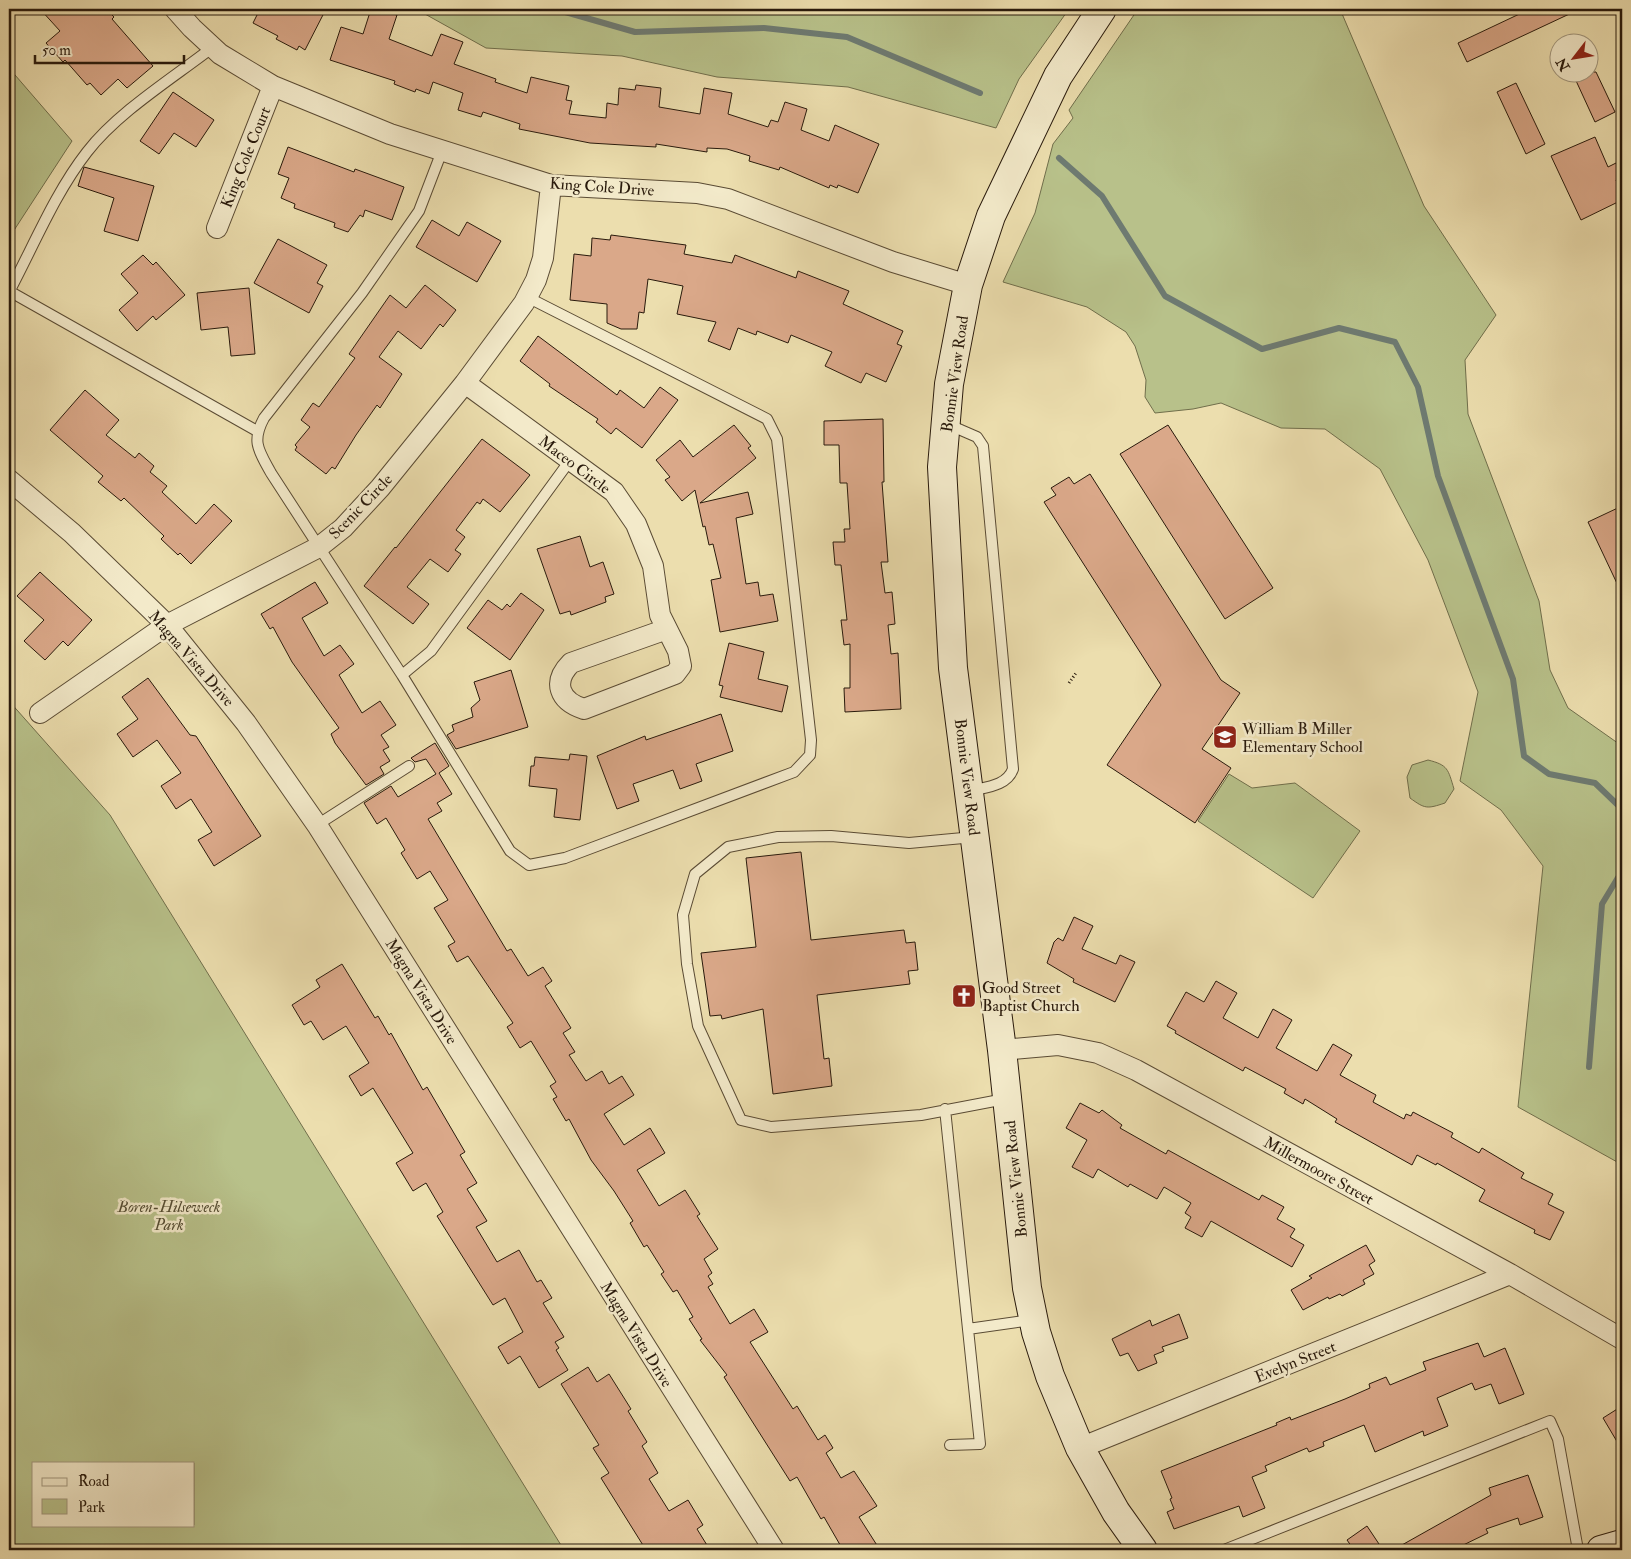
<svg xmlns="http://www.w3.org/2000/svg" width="1631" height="1559" font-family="'IM FELL Double Pica',serif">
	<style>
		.green { fill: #b8c18a; stroke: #706e4b; fill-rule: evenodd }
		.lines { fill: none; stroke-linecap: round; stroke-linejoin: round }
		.stream { stroke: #6e7a71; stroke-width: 6 }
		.building { fill: #daa889; stroke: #291a0c }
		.lane-casing { stroke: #5a4b34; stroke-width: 12 }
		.street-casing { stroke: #5a4b34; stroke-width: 22 }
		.secondary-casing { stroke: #291a0c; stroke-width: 30 }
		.path { stroke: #291a0c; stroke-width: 3; stroke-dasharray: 1 2.5; stroke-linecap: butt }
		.lane { stroke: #f3eaca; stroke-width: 10 }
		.street { stroke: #f3eaca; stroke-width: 20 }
		.secondary { stroke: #f3eaca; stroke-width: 28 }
		.labels { text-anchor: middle; stroke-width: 5; stroke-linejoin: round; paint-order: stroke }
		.street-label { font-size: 16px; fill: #291a0c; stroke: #f3eaca }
		.poi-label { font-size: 16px; fill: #291a0c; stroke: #f3eaca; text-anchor: start }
		.park-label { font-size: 16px; font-style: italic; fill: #544c32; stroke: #f3eaca }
	</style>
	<rect width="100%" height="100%" fill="#ecdeae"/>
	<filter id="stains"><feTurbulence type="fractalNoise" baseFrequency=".004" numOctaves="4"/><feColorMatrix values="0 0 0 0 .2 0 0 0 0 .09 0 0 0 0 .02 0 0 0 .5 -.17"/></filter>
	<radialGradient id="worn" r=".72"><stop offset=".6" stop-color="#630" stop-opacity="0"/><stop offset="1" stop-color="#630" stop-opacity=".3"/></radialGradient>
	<path class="green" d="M416,9H1069L1019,79L996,128L848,87L717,77L622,56L486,48Z
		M1138,9H1340L1424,206L1496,315L1465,360L1468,414L1539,601L1550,670L1568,708L1622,746V1154L1619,1163L1518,1107L1543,866L1501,810L1460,781L1478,692L1428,560L1380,469L1325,429L1281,428L1221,403L1193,409L1155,413L1145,397L1146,380L1135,346L1126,332L1087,307L1003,282L1035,213L1053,144L1073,118L1069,110Z
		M9,68L72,141L9,238Z
		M9,701L110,815L564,1550H9ZM34,1463H194V1525H34Z
		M1428,760C1448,765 1448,769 1454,789L1445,803C1427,809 1425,809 1410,798L1407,777L1412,765Z
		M1229,774L1252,788L1295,783L1360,831L1313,898L1198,821Z"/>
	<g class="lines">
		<path class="stream" d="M555,9L635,32L764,28L847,37L980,93
			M1059,158L1102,196L1165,296L1262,349L1339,328L1395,342L1418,387L1438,476L1513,679L1524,756L1549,774L1595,783L1622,809
			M1589,1067L1602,904L1622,871"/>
	</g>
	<path class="building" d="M40,9H106L114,17L112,19L153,66L127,88L118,79L101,95L90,83L87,85L65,60L63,62L46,43L60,31Z
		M260,9H326L305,50L299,46L297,50L276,39L278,36L253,23Z
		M371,9L397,15L389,39L432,56L441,34L463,42L454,64L496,79L495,82L527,93L531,77L569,86L566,100L572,101L569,114L606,118L607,103L618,105L619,88L635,90L636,85L661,88L659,107L700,114L704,88L732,93L728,114L768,127L771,120L778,122L785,102L807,109L801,130L829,141L835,125L879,144L858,193L838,185L837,188L830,185L829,188L780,167L779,170L749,161L750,156L727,149L707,148V152L656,144V147L590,143L519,129L520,124L483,112L481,117L458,110L463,93L433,82L429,94L416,89L415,92L394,84L395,81L330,60L341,27L363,34Z
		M1530,9H1580L1467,62L1458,43Z
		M1572,72H1596L1615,112L1595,122Z
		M1516,83L1545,144L1526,154L1497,92Z
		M173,92L214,120L196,147L174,133L159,154L140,141Z
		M1595,137L1608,167L1616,163L1622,176L1616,180L1622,194V200L1581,220L1551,156Z
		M288,147L354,172L355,169L404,187L392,220L365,210L363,217L360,215L348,232L334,227L335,223L294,208L295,204L281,198L289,178L278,174Z
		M84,167L154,186L138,241L104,231L114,198L78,186Z
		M432,220L459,236L467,222L501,241L477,282L416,247Z
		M611,235L686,245L684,254L732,263L735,255L796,278L798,271L849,291L843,304L903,331L897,344L902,346L886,382L866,373L861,383L825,366L832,352L791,335L788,343L757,331L756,335L738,328L730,350L708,341L716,322L677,314L683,286L648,279L644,313L639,312L637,329H621L607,323V304L570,300L574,254L591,256L592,238L610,240Z
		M278,239L327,265L317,283L323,286L309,313L254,283Z
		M143,255L153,265L156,262L185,295L156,320L153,316L137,331L119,310L138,293L121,274Z
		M425,285L456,310L443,327L440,324L421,349L398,331L379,357L402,374L380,408L377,405L356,435L335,469L332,467L326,474L295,450L297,447L295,445L310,427L301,420L313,403L319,407L355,358L349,354L390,295L406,308Z
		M249,288L255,354L231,356L228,327L201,330L197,293Z
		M538,336L617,395L620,390L644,408L660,387L678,400L642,448L616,428L611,434L596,422L598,419L549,386L550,384L520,361Z
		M85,390L119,420L106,435L135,458L139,453L154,466L150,472L167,486L162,492L196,524L214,504L232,521L191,564L180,553L178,555L161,539L164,536L124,498L121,501L98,482L103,476L50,430Z
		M883,419L884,482H882L888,562H881L885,593L892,592L895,624L888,625L891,654L898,653L901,709L845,712L844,688H850V644L844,645L841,620H847L841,565H835L833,542H845L844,529H850L847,483H840L839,445H824V421Z
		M734,425L751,446L748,448L756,458L700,503L748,492L753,514L736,518L746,584L758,582L760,596L773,594L778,621L720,632L711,580L721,578L713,544L709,545L705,526L703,527L695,490L682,501L665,480L670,477L656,460L680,440L693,457Z
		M1168,425L1273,588L1225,619L1120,454Z
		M482,439L530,475L500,512L483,499L480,504L477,502L456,530L465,537L455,550L461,554L448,572L430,559L407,587L429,604L413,624L364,586L395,547L396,548Z
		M1090,474L1221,680L1240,693L1202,749L1231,768L1195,823L1107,765L1161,685L1044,502L1056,495L1051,488L1069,477L1074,484Z
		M1622,506V594L1588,522Z
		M580,536L590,567L603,562L614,594L605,597L606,602L571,615L570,611L560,614L537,549Z
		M40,572L92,620L68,646L63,641L45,660L24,641L44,620L17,596Z
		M315,582L328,603L302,618L324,656L340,645L354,664L339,675L362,713L380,701L396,725L381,735L389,747L383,750L390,761L380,767L384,774L366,785L335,743L331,734L339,728L292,662L273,627L270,629L261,614Z
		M521,593L544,610L510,660L467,628L488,600L502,610L507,604L510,607Z
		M729,643L764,652L758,679L788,686L782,712L720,697L723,686L719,685Z
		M511,670L528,727L456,749L447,735L454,731L452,725L473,717L471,708L480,700L474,682Z
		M148,678L190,735L196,736L261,836L214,866L198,840L212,832L191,799L176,809L161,786L181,773L157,740L133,757L117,734L138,719L122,697Z
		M721,714L733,751L696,764L702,781L680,789L673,770L633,784L639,801L617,809L597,756L645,736L646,740Z
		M435,743L449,766L439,773L452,794L437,803L442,811L428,819L507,951L511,949L528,976L543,967L552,981L545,986L571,1028L563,1033L575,1052L569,1055L586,1081L602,1071L609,1084L622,1076L634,1095L604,1114L624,1145L650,1128L665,1153L637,1170L659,1206L685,1190L700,1214L697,1216L718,1249L704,1259L712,1273L708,1276L713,1284L708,1287L730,1324L754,1309L768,1332L750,1342L793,1409L797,1406L818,1440L825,1435L833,1448L826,1453L841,1478L854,1471L877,1506L859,1517L880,1550H843L824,1517L821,1519L797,1477L790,1481L724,1377L727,1375L700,1340L702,1339L689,1319L693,1317L677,1290L673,1292L661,1274L664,1272L647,1245L644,1247L630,1223L633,1221L614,1191L591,1160L569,1119L566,1121L553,1099L557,1097L550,1086L556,1082L531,1041L520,1048L507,1027L513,1023L468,956L457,962L448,946L455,942L434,908L448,900L430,871L417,879L401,853L405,850L386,818L377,824L364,803L391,786L398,797L436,774L426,759L415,762L411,758Z
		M570,754L587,756L580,820L554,817L557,789L529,786L531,766H534L535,757L569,760Z
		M801,852L811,940L904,930L906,943L915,942L918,970L908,971L910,984L817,995L824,1059L829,1058L832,1086L773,1094L763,1009L722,1019L721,1015L710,1016L701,953L756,947L746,858Z
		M1074,917L1093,926L1082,949L1116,964L1120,955L1135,962L1115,1002L1073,982L1074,979L1047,963L1054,942L1058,938L1063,941Z
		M342,964L375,1018L378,1016L389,1035L391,1033L423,1090L427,1087L465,1152L460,1155L477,1183L467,1189L487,1221L476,1227L497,1262L519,1250L537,1282L541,1280L552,1298L543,1303L564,1337L555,1342L559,1348L556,1350L568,1370L539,1388L520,1356L508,1364L498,1347L523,1332L505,1298L493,1305L437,1216L443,1212L426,1183L413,1191L396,1163L413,1153L373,1088L361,1096L349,1076L369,1063L346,1026L323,1040L311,1021L304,1025L292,1005L320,987L316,980Z
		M1216,981L1237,993L1223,1018L1258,1038L1273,1009L1292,1020L1276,1048L1317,1071L1333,1044L1352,1055L1340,1075L1376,1095L1373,1102L1404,1119L1406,1114L1411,1116L1413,1112L1453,1133L1451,1137L1479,1153L1482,1148L1524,1173L1521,1178L1553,1194L1548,1204L1564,1212L1550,1240L1534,1233L1535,1230L1479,1201L1485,1190L1437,1163L1436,1165L1417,1155L1412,1165L1335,1122L1337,1119L1305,1099L1303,1104L1284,1093L1286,1089L1245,1067L1243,1071L1175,1033L1176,1031L1167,1026L1186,992L1204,1002Z
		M1080,1103L1099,1113L1102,1110L1122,1125L1120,1128L1166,1154L1168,1150L1259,1200L1262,1195L1284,1207L1277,1219L1295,1229L1290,1237L1304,1245L1292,1267L1211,1221L1202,1237L1185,1228L1191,1217L1185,1213L1191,1203L1164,1187L1157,1199L1130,1184L1128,1187L1098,1169L1093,1178L1072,1167L1087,1140L1066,1128Z
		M1366,1245L1375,1261L1369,1265L1374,1274L1363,1280L1365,1284L1342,1296L1340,1294L1329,1299L1328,1297L1303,1310L1291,1290L1312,1278L1309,1276Z
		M1179,1314L1188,1338L1162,1347L1164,1351L1154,1355L1157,1363L1138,1371L1128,1353L1120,1356L1112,1339L1150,1320L1152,1326Z
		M1478,1343L1484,1357L1505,1348L1524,1394L1499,1404L1491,1384L1475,1390L1472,1383L1437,1398L1448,1426L1424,1436L1423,1431L1375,1452L1364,1425L1323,1442L1324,1446L1309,1452L1307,1448L1265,1466L1267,1471L1252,1477L1265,1508L1243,1517L1239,1506L1174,1529L1167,1512L1174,1509L1170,1499L1172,1498L1161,1471L1277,1425L1276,1423L1290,1417L1291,1420L1345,1399L1370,1388L1369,1384L1386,1377L1390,1385L1426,1370L1423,1362Z
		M588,1367L597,1382L609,1374L631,1409L628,1411L647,1442L642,1446L658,1473L649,1479L669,1511L688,1500L703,1525L697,1529L710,1550H646L601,1478L609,1473L593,1448L599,1445L561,1384Z
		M1622,1406V1450L1603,1418Z
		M1528,1475L1543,1517L1520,1525L1518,1518L1486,1529L1488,1533L1453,1550H1393L1491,1495L1489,1488Z
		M1367,1526L1383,1550H1354L1347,1540Z"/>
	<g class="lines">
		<defs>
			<path id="lane" d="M442,151L419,211L362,293L264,418C251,442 259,451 271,473L402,675L510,851L529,865L565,858L794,772L810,755L811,740L777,439L767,419L527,297
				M9,291L257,431
				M9,292C34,245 55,193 87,152C118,112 173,78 213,47
				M947,424L977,437L983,446L1013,769C1007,786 986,787 970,791
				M402,675L431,651L571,459
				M317,825L409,766
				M974,837L909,843L831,836L778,837L728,847L695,874L683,915L687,964L698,1026L741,1120L771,1127L921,1115L1005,1099
				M945,1109L980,1444L950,1445
				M968,1329L1031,1320
				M1224,1550L1550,1421L1558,1439L1578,1550"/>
			<path id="street" d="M175,9L192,28L220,54L273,86L390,134L551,185L697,193L728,199L893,262L968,285
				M217,228L273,86
				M465,383L614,492L636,524L653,566L660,615L678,651L681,666L675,674L584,709C559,701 552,682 571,663L667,629
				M9,480L72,533L167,625L246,723L317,825L774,1550
				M40,713L167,625L319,547L343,528L380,488L465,383L524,303L536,280L543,258L551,185
				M1002,1050L1058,1045L1098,1053L1136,1070L1510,1274L1622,1339
				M1080,1448L1510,1274"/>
			<path id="secondary" d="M1102,9L1058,76L991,216L968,285L949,384L942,467L953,668L1002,1050L1027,1288L1036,1332L1050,1376L1080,1448L1116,1512L1143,1550
				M1601,1550L1622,1544"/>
		</defs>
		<use href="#lane" class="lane-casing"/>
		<use href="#street" class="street-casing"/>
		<use href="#secondary" class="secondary-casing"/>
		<path class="path" d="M1069,683L1076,673"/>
		<use href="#lane" class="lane"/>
		<use href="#street" class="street"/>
		<use href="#secondary" class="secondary"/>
	</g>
	<defs>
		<symbol id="school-square" viewBox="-11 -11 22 22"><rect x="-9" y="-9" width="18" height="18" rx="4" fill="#8f2418" stroke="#f3eaca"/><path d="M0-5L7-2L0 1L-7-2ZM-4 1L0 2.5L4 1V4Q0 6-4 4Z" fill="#fff"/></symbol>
		<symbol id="church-square" viewBox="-11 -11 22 22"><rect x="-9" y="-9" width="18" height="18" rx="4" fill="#8f2418" stroke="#f3eaca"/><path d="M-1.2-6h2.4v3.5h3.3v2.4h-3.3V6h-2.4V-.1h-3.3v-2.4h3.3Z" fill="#fff"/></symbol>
	</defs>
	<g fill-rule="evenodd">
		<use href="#school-square" x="1211" y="723" width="28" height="28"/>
		<use href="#church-square" x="950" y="982" width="28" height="28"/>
	</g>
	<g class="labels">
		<g class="street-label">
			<text transform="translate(245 157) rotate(-68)" y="6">King Cole Court</text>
			<text transform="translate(602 186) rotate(4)" y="6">King Cole Drive</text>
			<text transform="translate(954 374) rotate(-82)" y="6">Bonnie View Road</text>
			<text transform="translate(575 464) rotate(37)" y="6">Maceo Circle</text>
			<text transform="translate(360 506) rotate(-46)" y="6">Scenic Circle</text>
			<text transform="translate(192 658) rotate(49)" y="6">Magna Vista Drive</text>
			<text transform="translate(968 777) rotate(83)" y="6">Bonnie View Road</text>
			<text transform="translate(422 991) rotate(58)" y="6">Magna Vista Drive</text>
			<text transform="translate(1319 1170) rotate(29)" y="6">Millermoore Street</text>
			<text transform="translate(1015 1179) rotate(-96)" y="6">Bonnie View Road</text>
			<text transform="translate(637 1334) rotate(58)" y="6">Magna Vista Drive</text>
			<text transform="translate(1295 1361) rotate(-22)" y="6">Evelyn Street</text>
		</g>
		<g class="poi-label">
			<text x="1242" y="734">William B Miller<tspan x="1242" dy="18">Elementary School</tspan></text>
			<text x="982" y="993">Good Street<tspan x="982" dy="18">Baptist Church</tspan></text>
		</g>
		<g class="park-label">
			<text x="169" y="1212">Boren-Hilseweck<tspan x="169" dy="18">Park</tspan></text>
		</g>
	</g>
	<rect width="1631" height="1559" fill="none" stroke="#ecdeae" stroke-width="30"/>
	<rect x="10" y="10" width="1611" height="1539" fill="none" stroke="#291a0c" stroke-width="2.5"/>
	<rect x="15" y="15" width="1601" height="1529" fill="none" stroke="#291a0c"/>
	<rect x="32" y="1462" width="162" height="65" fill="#f3eaca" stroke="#a2977e"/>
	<rect x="42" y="1478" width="25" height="8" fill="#f3eaca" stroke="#a2977e"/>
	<text x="78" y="1486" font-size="15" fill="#291a0c">Road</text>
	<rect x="42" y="1499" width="25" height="15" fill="#b8c18a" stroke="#a2977e"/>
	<text x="78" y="1512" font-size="15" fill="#291a0c">Park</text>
	<g transform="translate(1574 58) rotate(239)"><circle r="24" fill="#f3eaca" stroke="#a2977e"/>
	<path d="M0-4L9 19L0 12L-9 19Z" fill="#8f2418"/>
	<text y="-8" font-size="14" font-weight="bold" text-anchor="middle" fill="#291a0c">N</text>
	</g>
	<path d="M35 55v8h149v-8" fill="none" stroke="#291a0c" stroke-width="2.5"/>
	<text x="42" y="55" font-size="15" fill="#291a0c" stroke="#f3eaca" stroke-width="4" paint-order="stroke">50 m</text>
	<rect width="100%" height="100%" filter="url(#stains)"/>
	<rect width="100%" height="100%" fill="url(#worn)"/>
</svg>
